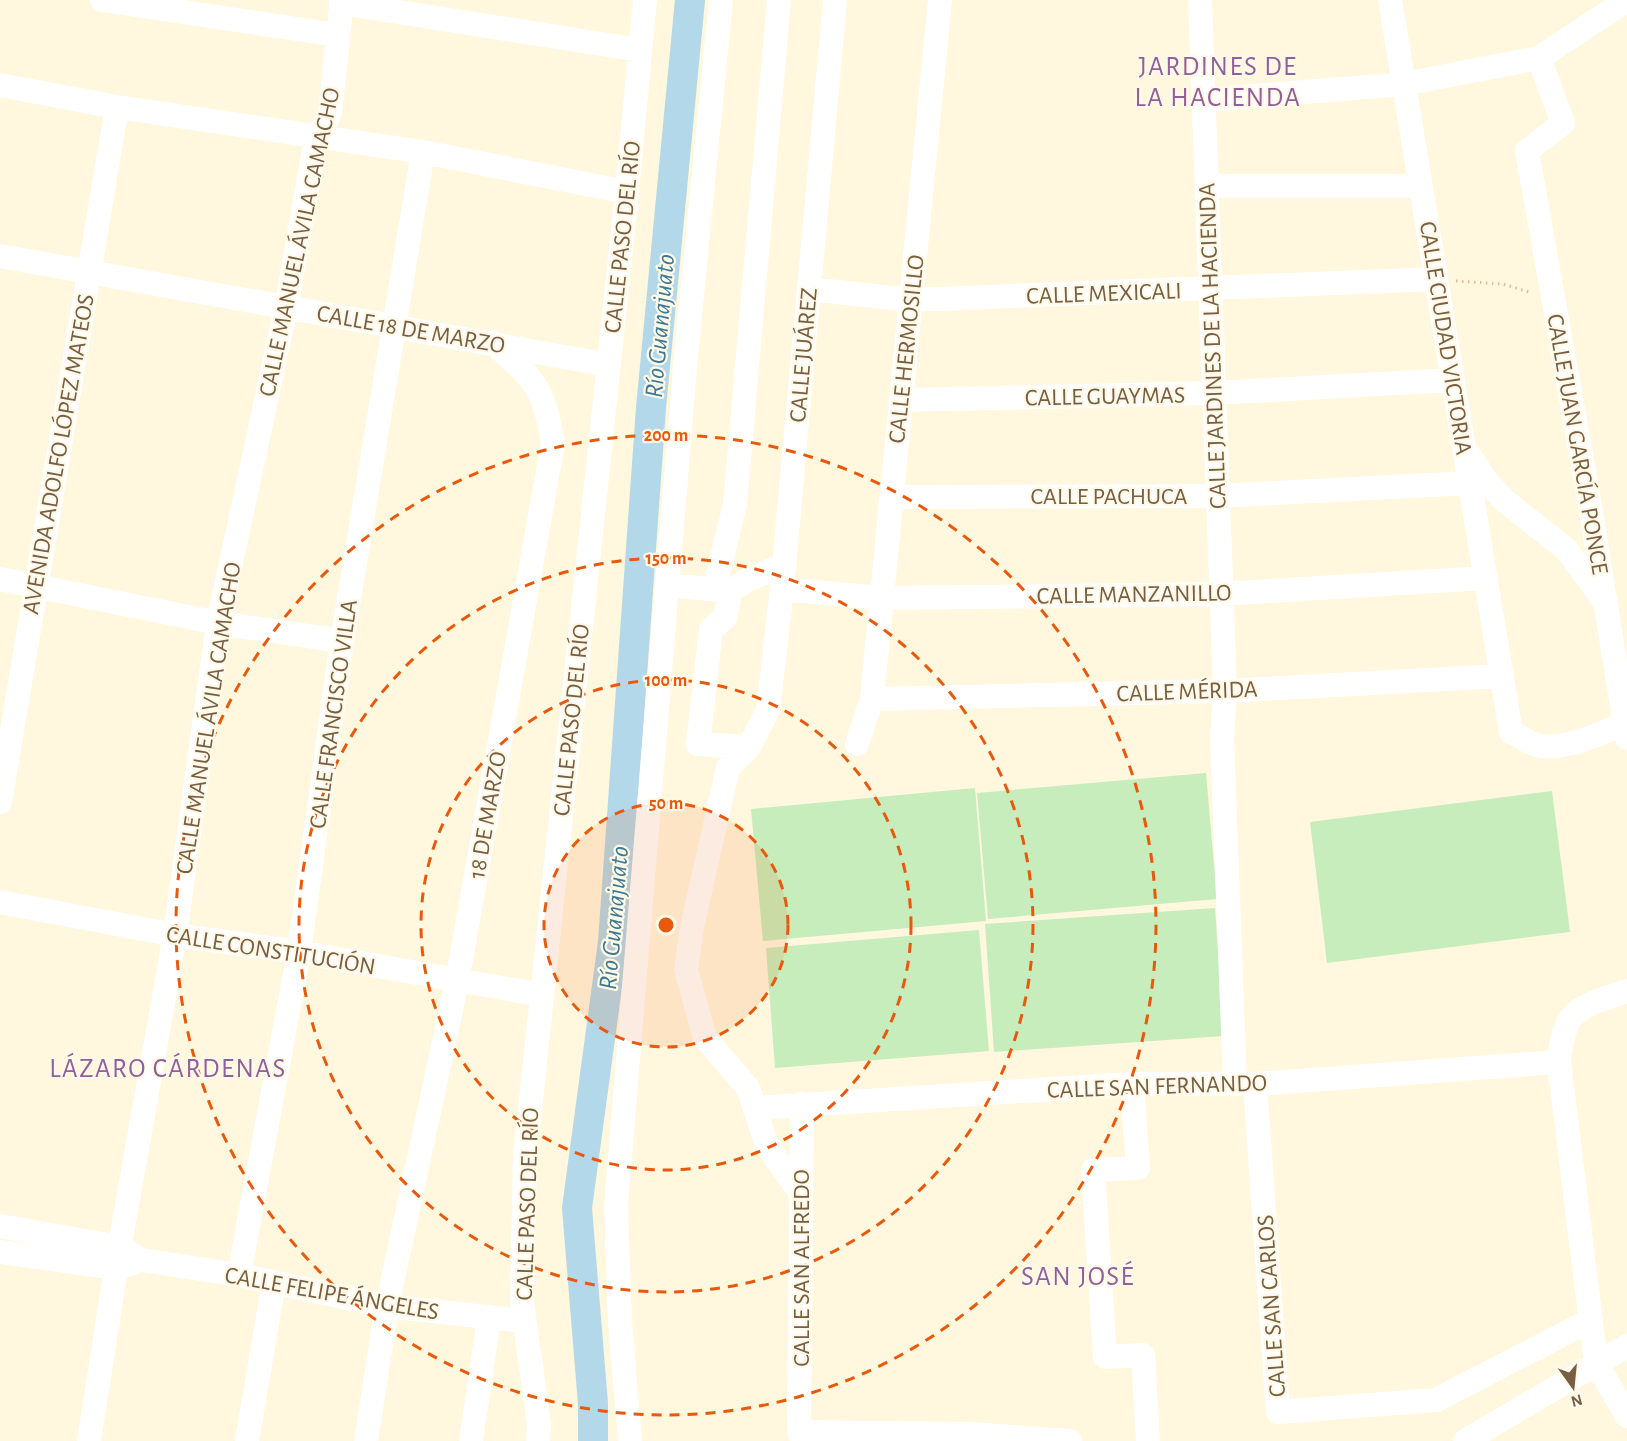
<svg xmlns="http://www.w3.org/2000/svg" width="1627" height="1441" font-family="'Alegreya Sans',sans-serif">
	<style>
		.green { fill: #c8edbc }
		.lines { fill: none; stroke-linecap: round; stroke-linejoin: round }
		.river { stroke: #b2d8e9; stroke-width: 30 }
		.path { stroke: #dbbc97; stroke-width: 3; stroke-dasharray: 1.5 4.5; stroke-linecap: butt }
		.minor { stroke: #fff; stroke-width: 24 }
		.ring { fill: none; stroke: #e8590c; stroke-width: 3; stroke-dasharray: 10 8 }
		.labels { text-anchor: middle; stroke-width: 4.5; stroke-linejoin: round; paint-order: stroke }
		.street-label { font-size: 24px; fill: #775e44; stroke: #fff9e7 }
		.water-label { font-size: 26px; font-style: italic; fill: #3e7894; stroke: #fff9e7 }
		.quarter-label { font-size: 27px; letter-spacing: 1.5px; fill: #915f9b; stroke: #fff9e7 }
		.centre { fill: #e8590c; stroke: #fff9e7; stroke-width: 3 }
		.ring-label { font-size: 18px; text-anchor: middle; font-weight: bold; fill: #e8590c; stroke: #fff9e7; stroke-width: 4.5; stroke-linejoin: round; paint-order: stroke }
	</style>
	<rect width="100%" height="100%" fill="#fff7de"/>
	<path class="green" d="M1206,773L1217,899L988,919L977,793Z
		M975,788L986,921L763,941L751,809Z
		M1552,791L1570,932L1327,963L1310,822Z
		M1215,908L1224,1036L994,1052L985,924Z
		M979,930L989,1051L775,1068L766,948Z"/>
	<g class="lines">
		<path class="river" d="M593,1441V1404L577,1208L613,942L651,408L690,0"/>
		<path class="path" d="M1456,281L1503,284L1532,293"/>
		<path class="minor" d="M102,0L338,35
			M1200,0L1225,691L1222,740L1235,1084
			M1390,0L1511,732C1520,736 1529,743 1537,745C1560,752 1604,733 1625,723
			M341,3L640,50
			M1539,58L1563,123L1527,151L1589,499L1627,738
			M0,85L117,107L423,152L627,192
			M1205,100L1404,84L1539,58L1627,0
			M1207,186H1421
			M0,256L609,365
			M809,289L911,300L1436,279
			M901,400L1214,393L1453,380
			M1468,453L1487,482L1505,501L1567,550L1604,601
			M892,497L1217,496L1470,483
			M0,579L218,623L342,641
			M667,585L731,591L749,579L785,565
			M714,589L735,505L779,0
			M782,589L882,598L1220,594L1486,578
			M731,590L725,618L711,629L698,744L749,747
			M872,699L1225,691L1502,676
			M857,744L872,699L940,0
			M0,802L117,107
			M0,902L175,935L299,952L542,995
			M1627,991C1579,1008 1564,1006 1559,1062L1596,1363L1627,1416
			M1132,1084L1138,1168L1093,1170L1105,1357L1143,1355L1148,1441
			M1255,1084L1278,1412L1436,1400L1591,1320
			M802,1104L799,1432L969,1434L1070,1441
			M755,1108L1132,1084H1255L1559,1062
			M801,1194L767,1145L748,1088L705,1038L686,970L692,927L728,768L749,747L768,710L782,589L835,0
			M0,1226L120,1247L142,1260L239,1275L387,1306L523,1321
			M0,1252L116,1268L131,1264
			M239,1275L299,952L342,641L423,152
			M89,1441L118,1256L175,935L218,623L286,308L315,144L330,113L342,0
			M247,1441L274,1282
			M366,1441L387,1306L457,982L553,443C543,386 535,380 492,342
			M471,1441L489,1319
			M538,1441L539,1424L522,1302L525,1157L627,192L645,0
			M630,1441L620,1322L616,1205L686,356L721,0
			M1465,1441L1627,1346"/>
	</g>
	<circle cx="666" cy="925" r="122" fill="#e8590c" fill-opacity=".12"/>
	<g class="ring">
		<circle cx="666" cy="925" r="122"/>
		<circle cx="666" cy="925" r="245"/>
		<circle cx="666" cy="925" r="367"/>
		<circle cx="666" cy="925" r="490"/>
	</g>
	<g class="labels">
		<g class="street-label">
			<text transform="translate(622 237) rotate(-84)" y="8">CALLE PASO DEL RÍO</text>
			<text transform="translate(299 242) rotate(-78)" y="8">CALLE MANUEL ÁVILA CAMACHO</text>
			<text transform="translate(1104 293) rotate(-2)" y="8">CALLE MEXICALI</text>
			<text transform="translate(411 329) rotate(10)" y="8">CALLE 18 DE MARZO</text>
			<text transform="translate(1446 338) rotate(81)" y="8">CALLE CIUDAD VICTORIA</text>
			<text transform="translate(1212 346) rotate(-92)" y="8">CALLE JARDINES DE LA HACIENDA</text>
			<text transform="translate(906 349) rotate(-84)" y="8">CALLE HERMOSILLO</text>
			<text transform="translate(803 355) rotate(-85)" y="8">CALLE JUÁREZ</text>
			<text transform="translate(1105 396) rotate(-1)" y="8">CALLE GUAYMAS</text>
			<text transform="translate(1578 444) rotate(80)" y="8">CALLE JUAN GARCÍA PONCE</text>
			<text transform="translate(58 454) rotate(-80)" y="8">AVENIDA ADOLFO LÓPEZ MATEOS</text>
			<text x="1109" y="504">CALLE PACHUCA</text>
			<text transform="translate(1134 594) rotate(-1)" y="8">CALLE MANZANILLO</text>
			<text transform="translate(1187 691) rotate(-2)" y="8">CALLE MÉRIDA</text>
			<text transform="translate(333 714) rotate(-82)" y="8">CALLE FRANCISCO VILLA</text>
			<text transform="translate(208 718) rotate(-81)" y="8">CALLE MANUEL ÁVILA CAMACHO</text>
			<text transform="translate(571 720) rotate(-84)" y="8">CALLE PASO DEL RÍO</text>
			<text transform="translate(487 815) rotate(-80)" y="8">18 DE MARZO</text>
			<text transform="translate(271 950) rotate(9)" y="8">CALLE CONSTITUCIÓN</text>
			<text transform="translate(1157 1086) rotate(-2)" y="8">CALLE SAN FERNANDO</text>
			<text transform="translate(527 1204) rotate(-88)" y="8">CALLE PASO DEL RÍO</text>
			<text transform="translate(801 1268) rotate(-90)" y="8">CALLE SAN ALFREDO</text>
			<text transform="translate(332 1293) rotate(10)" y="8">CALLE FELIPE ÁNGELES</text>
			<text transform="translate(1271 1306) rotate(-94)" y="8">CALLE SAN CARLOS</text>
		</g>
		<g class="water-label">
			<text transform="translate(659 326) rotate(-85)" y="9">Río Guanajuato</text>
			<text transform="translate(613 918) rotate(-85)" y="9">Río Guanajuato</text>
		</g>
		<g class="quarter-label">
			<text x="1218" y="75">JARDINES DE<tspan x="1218" dy="31">LA HACIENDA</tspan></text>
			<text x="168" y="1077">LÁZARO CÁRDENAS</text>
			<text x="1078" y="1285">SAN JOSÉ</text>
		</g>
	</g>
	<circle cx="666" cy="925" r="9" class="centre"/>
	<g class="ring-label">
		<text x="666" y="441">200 m</text>
		<text x="666" y="564">150 m</text>
		<text x="666" y="686">100 m</text>
		<text x="666" y="809">50 m</text>
	</g>
	<g transform="translate(1573 1387) rotate(165)" stroke="#fff9e7" stroke-width="4.5" paint-order="stroke">
	<path d="M0-4.5L10 22L0 15L-10 22Z" fill="#775e44"/>
	<text y="-9" font-size="16" font-weight="bold" text-anchor="middle" fill="#775e44">N</text>
	</g>
</svg>
